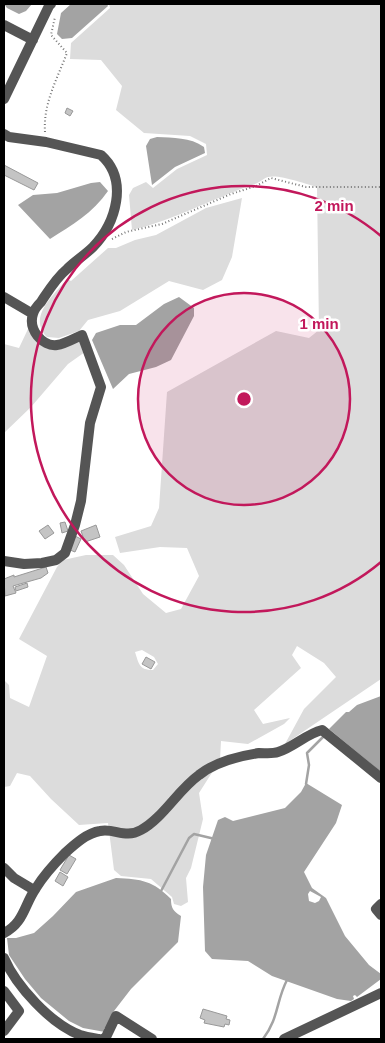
<svg xmlns="http://www.w3.org/2000/svg" width="385" height="1043" font-family="Arial,sans-serif">
	<style>
		.green { fill: #dcdcdc; fill-rule: evenodd }
		.water { fill: #a3a3a3; fill-rule: evenodd }
		.lines { fill: none; stroke-linecap: round; stroke-linejoin: round }
		.stream { stroke: #a3a3a3; stroke-width: 2.5 }
		.building { fill: #c4c4c4; stroke: #999 }
		.path { stroke: #777; stroke-width: 2; stroke-dasharray: 1 2.5; stroke-linecap: butt }
		.minor { stroke: #555; stroke-width: 10 }
		.ring { fill: none; stroke: #c2185b; stroke-width: 2.5 }
		.centre { fill: #c2185b; stroke: #fff; stroke-width: 2.5 }
		.ring-label { font-size: 15px; text-anchor: middle; font-weight: bold; fill: #c2185b; stroke: #fff; stroke-width: 5; stroke-linejoin: round; paint-order: stroke }
	</style>
	<rect width="100%" height="100%" fill="#fff"/>
	<path class="green" d="M109,4H381V679L285,744L304,709L336,677L324,663L297,646L292,655L301,668L254,710L263,724L290,718L284,724L248,744L221,741L220,760L199,793L203,819L191,868L186,878L188,902L181,906L174,904L172,897L151,879L121,876L114,870L108,823L79,825L51,799L30,776L17,773L10,786L4,787V680L9,685L10,698L29,707L47,656L19,639L57,567L63,560L86,555H113L124,565L143,594L166,613L181,609L199,576L187,548L160,547L120,553L115,537L151,526L159,508L167,392L276,331L309,338L319,330L317,187C306,184 279,174 268,177C264,178 260,182 255,184C213,198 175,220 132,230L129,195L133,188L146,182L153,188L177,169L207,155L206,144L190,136L144,133L116,110L122,86L101,60L70,59L71,43L110,8ZM142,650L154,657L158,664L153,670C139,670 139,664 135,652Z
		M242,198L232,257L222,280L203,290L169,281L120,311L88,320L79,331L59,338L47,337C27,317 54,295 67,279L71,281L108,248H116L135,240L156,235L206,208Z
		M28,329L33,337L44,347L80,340L85,352L68,364L31,407L4,433V344L19,348Z"/>
	<path class="water" d="M4,4H32L26,11L19,14L7,8Z
		M71,4H107L108,6L72,38L62,39L57,34L61,13Z
		M157,137C173,138 190,137 204,147L205,153L175,167L152,185L146,146L150,139Z
		M100,182L108,191C93,213 72,225 50,239L18,205L33,195L57,193L91,183Z
		M179,297L194,308V316L171,360L156,367L129,374L113,389L92,340L96,333L120,325H136L164,304Z
		M381,696V772L329,729L346,712H349L357,705Z
		M306,783L342,805L336,823L304,872L312,888L326,898L345,936L369,965L381,974V979L357,997L355,995L353,996L354,999L351,1001L337,999L272,976L248,961L212,959L205,951L203,887L206,855L218,820L225,817L233,821L285,808L301,792ZM310,891L321,897L319,901L315,903L309,901L308,894Z
		M116,878C142,879 153,881 171,899C171,908 173,911 181,916L178,942L131,989L114,1011L107,1028H104L106,1030L105,1032L83,1028L69,1021L41,998L25,979L9,955L7,938H16L34,933L53,916L76,892Z"/>
	<g class="lines">
		<path class="stream" d="M306,784L309,765L307,753L325,735
			M160,893L189,838L194,834L215,839
			M263,1039C279,1018 276,1001 287,980"/>
	</g>
	<path class="building" d="M67,108L73,111L70,116L65,113Z
		M4,165L38,183L34,190L4,175Z
		M65,522L68,531L62,533L60,523Z
		M48,525L54,533L45,539L39,531Z
		M96,525L100,537L85,542L81,531Z
		M75,536L81,539L75,552L70,550Z
		M46,567L48,573L41,578L13,586L16,593L5,596L4,579L14,575V577Z
		M27,583L28,587L16,591L15,587Z
		M146,657L155,662L151,669L142,664Z
		M69,855L76,859L67,874L60,870Z
		M60,872L68,877L63,886L55,881Z
		M203,1009L227,1016L226,1019L230,1020L229,1025L225,1024L224,1027L204,1023L205,1020L200,1018Z"/>
	<g class="lines">
		<path class="path" d="M45,132C43,104 57,79 67,53L51,35L55,17
			M112,239L126,232L162,224L231,194L256,186L271,178L306,187H381"/>
		<path class="minor" d="M4,25L33,40
			M4,99L49,6L51,4
			M4,134L9,137L46,142L101,155C129,180 116,223 93,247C85,255 75,261 67,269C56,278 49,290 41,302C38,305 34,310 33,314C28,329 42,347 57,345C65,344 75,338 82,335L101,387L90,423L81,501L75,525L65,553L56,560L42,563L24,564L4,561
			M4,297L33,314
			M4,868L14,878L34,890
			M381,904L376,909L381,915
			M4,933C24,923 24,905 36,888C44,875 54,864 65,853C75,844 87,833 100,831C115,828 125,839 141,830C163,818 178,790 199,775C215,762 239,756 259,753C266,753 272,754 278,752C294,747 306,734 322,730L381,778
			M4,958C16,986 51,1024 80,1035C86,1037 93,1038 99,1039
			M4,991L19,1011L4,1031
			M103,1039L106,1037L116,1016L152,1039
			M284,1039L381,993"/>
	</g>
	<circle cx="244" cy="399" r="106" fill="#c2185b" fill-opacity=".12"/>
	<g class="ring">
		<circle cx="244" cy="399" r="106"/>
		<path d="M381 562A213 213 0 1 1 381 236"/>
	</g>
	<circle cx="244" cy="399" r="8" class="centre"/>
	<g class="ring-label">
		<text x="334" y="211">2 min</text>
		<text x="319" y="329">1 min</text>
	</g>
	<rect width="385" height="1043" fill="none" stroke="#000000" stroke-width="10"/>
</svg>
